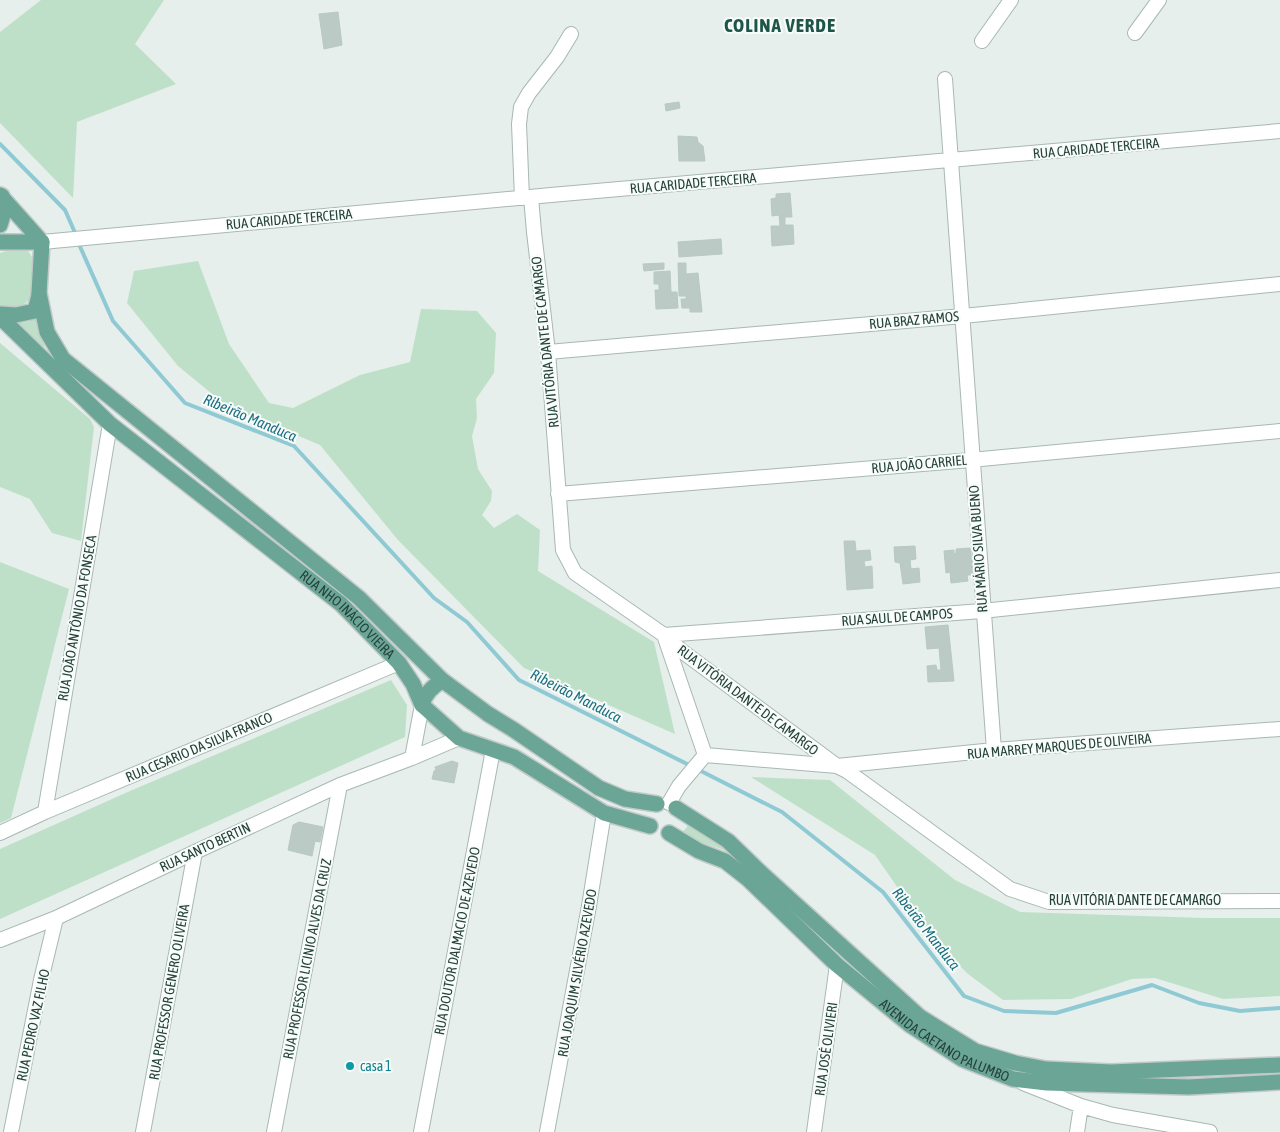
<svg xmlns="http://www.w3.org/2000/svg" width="1280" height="1132" font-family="'Asap Condensed',sans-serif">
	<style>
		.green { fill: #bfe0c8 }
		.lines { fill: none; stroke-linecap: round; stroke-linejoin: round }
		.stream { stroke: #8ec9d4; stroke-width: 4 }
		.building { fill: #bbcac4; stroke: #b8c9c2 }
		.street-casing { stroke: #a8b8b2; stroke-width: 16 }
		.primary-casing { stroke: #c2cac8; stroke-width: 18 }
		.street { stroke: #fff; stroke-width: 14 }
		.primary { stroke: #6aa596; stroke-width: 15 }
		.culture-dot { fill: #0f9aa8; stroke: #f7fbf9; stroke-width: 2 }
		.labels { text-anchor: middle; stroke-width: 4; stroke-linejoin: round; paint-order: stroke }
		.street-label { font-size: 14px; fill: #24423a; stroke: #f7fbf9 }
		.culture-label { font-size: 14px; fill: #0d838f; stroke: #f7fbf9; text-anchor: start }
		.water-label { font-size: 15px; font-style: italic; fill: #1c6f80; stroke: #f7fbf9 }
		.district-label { font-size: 19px; font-weight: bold; letter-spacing: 1px; fill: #1f5548; stroke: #f7fbf9 }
	</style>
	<rect width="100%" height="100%" fill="#e6efeb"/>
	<path class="green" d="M41,0H164L135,44L176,84L77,122L73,198L0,123V32Z
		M12,249L28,251L32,257L34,295C24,306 15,312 0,305V253Z
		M198,261L229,344L269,403L293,408L360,375L410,362L421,309L477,311L496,333L494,373L476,399L477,418L472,436L478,469L492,491L491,501L482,515L494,528L517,514L540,530L538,571L654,642L675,734L524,668L398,540L320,445L227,406L178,366L127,303L134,271Z
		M36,318L45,348L15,323L28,322Z
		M0,343L90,419L94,427L81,541L52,533L30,499L0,487Z
		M0,562L69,589L11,818L0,823Z
		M391,680L407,705L405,737L0,919V849L130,791Z
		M751,777L830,780L955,880L1020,912L1204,918H1280V996L1223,999L1155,978L1132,979L1071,999L1003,1000L968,974L934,940L875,855Z
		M688,822L721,843L734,856L724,850L680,835L687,827Z"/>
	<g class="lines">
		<path class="stream" d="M0,144L65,210L76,235
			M78,242L113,321L185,403L294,446L434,598L467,622L519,680L691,766
			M697,769L782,812L883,892L964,996L1004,1011L1056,1013L1152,985L1199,1003L1240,1011L1280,1008"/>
	</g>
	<path class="building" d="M338,12L342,45L324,49L319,14Z
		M679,102L680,108L666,111L665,104Z
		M678,136L697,137L698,142L703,146L705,161H679Z
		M790,193L792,217H785V225H793L794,244L772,246L771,226H780L779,215L772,216L771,199L776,198V194Z
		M721,239L722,254L679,257L678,242Z
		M664,263V269L644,271L643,264Z
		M678,263H686V274L698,273L702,312H690V308H682L681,299H686V296H679Z
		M670,271L671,292H677L678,308L656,309L655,290H659V284H654V272Z
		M844,541H855L856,551L870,550L871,560L864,561L865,567L872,566L873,588L847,590Z
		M915,546L916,559L910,560L911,569L919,568L920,582L903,584L900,563L895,562L894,547Z
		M970,548L973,575H967L968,581L951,583L950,572L946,573L944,551L954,550V554L956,553V549Z
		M948,625L954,681L928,682L927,666L936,665L937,670H941L939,648L927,649L925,627Z
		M452,761L458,763L454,783L432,779L434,771L436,770L435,767Z
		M299,822L323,827L320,842L315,841L312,856L288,850L293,825Z"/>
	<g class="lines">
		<defs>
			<path id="street" d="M1135,33L1159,0
				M982,41L1011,0
				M945,79C963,303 976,526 994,750
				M531,197L534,232L548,352L563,550L575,573L664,635L683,652L837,766L847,771L1010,889L1049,902L1280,901
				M522,198L519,124L521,107L529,93L557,57L571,34
				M42,242L551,195L1280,131
				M548,352L963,316L1280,284
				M558,494L971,460L1280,431
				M705,755L664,635L982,611L1280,580
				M705,755L837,766L994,750L1280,729
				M412,758L422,705
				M669,803L679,786L705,755
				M45,812L110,424
				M0,833L45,812L399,663
				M0,940L56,918L195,852L340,785L412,758L459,738
				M1023,1083L1081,1106L1113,1115L1210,1132
				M11,1132L41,980L56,918
				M143,1132L195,852
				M274,1132L340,785
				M421,1132L493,750
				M547,1132L589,906L604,813
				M814,1132L837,965
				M1077,1132L1081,1106"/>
			<g id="primary">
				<path d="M0,195L42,242L39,293L47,332L63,359L359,598L442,680L488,714L514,730L599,788L625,799L657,804"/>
				<path d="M0,225L3,215L2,196"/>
				<path d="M0,242H42"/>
				<path d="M0,314L16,315L35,311L39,295"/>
				<path id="s1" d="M0,317L110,424L341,604L399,663L413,684L422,705L459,738L514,757L604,813L650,826"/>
				<path d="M422,705C425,693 433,687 442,680"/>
				<path d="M676,808L728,841L760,872L920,1017L975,1051L1015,1063L1046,1069L1111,1072L1280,1065"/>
				<path id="s2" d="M669,833L699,851L725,861L748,879L837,965L910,1025L962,1059L1013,1079L1047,1083L1189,1087L1280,1082"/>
			</g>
		</defs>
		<use href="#street" class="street-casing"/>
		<use href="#primary" class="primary-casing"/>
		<use href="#street" class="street"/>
		<use href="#primary" class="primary"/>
	</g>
	<circle class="culture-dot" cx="350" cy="1066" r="5"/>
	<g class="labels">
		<g class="street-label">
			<text transform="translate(1096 148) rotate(-5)" y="5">RUA CARIDADE TERCEIRA</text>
			<text transform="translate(693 183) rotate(-5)" y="5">RUA CARIDADE TERCEIRA</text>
			<text transform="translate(289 219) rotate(-5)" y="5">RUA CARIDADE TERCEIRA</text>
			<text transform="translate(914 320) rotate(-5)" y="5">RUA BRAZ RAMOS</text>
			<text transform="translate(545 342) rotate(-96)" y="5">RUA VITÓRIA DANTE DE CAMARGO</text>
			<text transform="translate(919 464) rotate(-5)" y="5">RUA JOÃO CARRIEL</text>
			<text transform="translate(978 549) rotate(-94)" y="5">RUA MÁRIO SILVA BUENO</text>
			<text dy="5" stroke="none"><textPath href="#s1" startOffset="458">RUA NHO INÁCIO VIEIRA</textPath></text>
			<text transform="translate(897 617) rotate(-4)" y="5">RUA SAUL DE CAMPOS</text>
			<text transform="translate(77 618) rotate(-80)" y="5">RUA JOÃO ANTÔNIO DA FONSECA</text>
			<text transform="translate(748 700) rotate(37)" y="5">RUA VITÓRIA DANTE DE CAMARGO</text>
			<text transform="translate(1059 746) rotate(-5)" y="5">RUA MARREY MARQUES DE OLIVEIRA</text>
			<text transform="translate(199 747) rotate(-23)" y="5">RUA CESARIO DA SILVA FRANCO</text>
			<text transform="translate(205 847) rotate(-25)" y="5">RUA SANTO BERTIN</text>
			<text x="1135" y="905">RUA VITÓRIA DANTE DE CAMARGO</text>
			<text transform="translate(457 941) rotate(-79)" y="5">RUA DOUTOR DALMACIO DE AZEVEDO</text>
			<text transform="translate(307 959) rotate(-79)" y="5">RUA PROFESSOR LICINIO ALVES DA CRUZ</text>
			<text transform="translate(577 973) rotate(-80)" y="5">RUA JOAQUIM SILVÉRIO AZEVEDO</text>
			<text transform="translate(169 992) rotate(-80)" y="5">RUA PROFESSOR GENERO OLIVEIRA</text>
			<text transform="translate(33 1025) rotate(-78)" y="5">RUA PEDRO VAZ FILHO</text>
			<text dy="5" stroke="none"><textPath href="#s2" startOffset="348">AVENIDA CAETANO PALUMBO</textPath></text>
			<text transform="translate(826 1049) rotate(-82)" y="5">RUA JOSÉ OLIVIERI</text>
		</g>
		<g class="culture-label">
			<text x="360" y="1071">casa 1</text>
		</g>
		<g class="water-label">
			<text transform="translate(250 418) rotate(23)" y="5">Ribeirão Manduca</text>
			<text transform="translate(576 696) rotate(27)" y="5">Ribeirão Manduca</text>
			<text transform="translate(926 929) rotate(52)" y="5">Ribeirão Manduca</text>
		</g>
		<g class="district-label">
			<text x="780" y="32">COLINA VERDE</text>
		</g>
	</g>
</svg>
